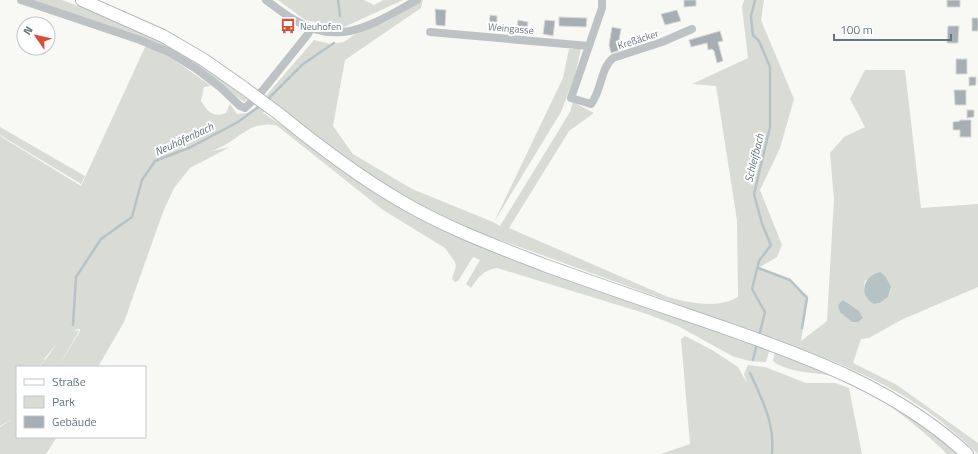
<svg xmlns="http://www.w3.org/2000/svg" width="978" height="454" font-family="'Titillium Web',sans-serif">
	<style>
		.green { fill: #d8dcd5; fill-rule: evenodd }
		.water { fill: #b6c3c6 }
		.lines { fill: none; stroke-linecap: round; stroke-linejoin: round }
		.stream { stroke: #b6c3c6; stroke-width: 2.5 }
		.building { fill: #a7afb4; stroke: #dad9d8 }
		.secondary-casing { stroke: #b2b8bc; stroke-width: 14 }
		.street { stroke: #bdc2c5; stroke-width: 8 }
		.secondary { stroke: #fff; stroke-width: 12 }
		.secondary-bridge-casing { stroke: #b2b8bc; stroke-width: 14; stroke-linecap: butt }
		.secondary-bridge { stroke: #fff; stroke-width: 12 }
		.labels { text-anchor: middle; stroke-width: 4; stroke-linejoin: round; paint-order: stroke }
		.poi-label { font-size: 10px; fill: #65757e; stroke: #fff; text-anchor: start }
		.street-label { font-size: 10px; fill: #65757e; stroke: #fff }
		.water-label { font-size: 11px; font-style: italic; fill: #607478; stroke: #fff }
	</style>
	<rect width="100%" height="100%" fill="#f8f8f5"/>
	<path class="green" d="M30,0H62L145,31L202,66L247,99L244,102L191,62L159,43Z
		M278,0H364L374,5L383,0H403L342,28L305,20Z
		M422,0H423L421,8L345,60L333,126L353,154L412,189L493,222L500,226L570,112L573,102L594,113L569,131L509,228L668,297C690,303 717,309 738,297L737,220L716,86L692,84L748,58L742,7L744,0H764L761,20L794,99L780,148L760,190L782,245L777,257L760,267L789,279L808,296L801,341L827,321L834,199L830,153L844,137L865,127L850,99L865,70H905L921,208L978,204V287L901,320L869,338L861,339L853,363L897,385L978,443V454C961,438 943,422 924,409C878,377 825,358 773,338L766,362L750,361L734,357L678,326L647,314L497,268C483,270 479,277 471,288L466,284L480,260L473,257L458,281L455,282L452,279L456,266L455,262L445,248L383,210L276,125C249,121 241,138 219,148C211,152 200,154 191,156L230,147L190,168L174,188L163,212L124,322L98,367H58L80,331V329L73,330L79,331L58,367H40L59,341L44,359L35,353L45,360L39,367H17V437H57L46,454H0V427L13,419L0,426V136L81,186L146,45L163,52L211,86L204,87L201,101C208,112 213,118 226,113L230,104L237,114L247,113L257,106L314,40L331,44L344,42L355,34L386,22ZM272,102L356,166L405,197L470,229L754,332L427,221L263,113ZM882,274L886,277L891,288L888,297L880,303L874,304C867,296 862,292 865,281Z
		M569,49H581L575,75L561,112L494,222L563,78Z
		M0,127L85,176L81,184L0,135Z
		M685,336L712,350L738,367L747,383L744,374L748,365L765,367L806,383H835L849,388L862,454H661L690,444L681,339Z
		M775,351L882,397L962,454H947C923,430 872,388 840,378C818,371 792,375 773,361Z"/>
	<path class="water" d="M880,272L886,277L891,287L888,297L880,303L874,304C858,295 863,276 880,272Z
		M843,300L859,311L863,318L858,322H852L840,312L838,305Z"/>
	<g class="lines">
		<path class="stream" d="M338,0L340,16
			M755,0L751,16L752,27L753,35L759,41L770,67V127L754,194L762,224L771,245L759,261L752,289L765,312L759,336
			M266,101L303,64L334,43
			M758,268L790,280L807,298L802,328
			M73,325L76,277L101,239L132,217L142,180L155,161L191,147L238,122L261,105
			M753,360L757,343
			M750,373C762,399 775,424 772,454"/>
	</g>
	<path class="building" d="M684,0H696V6L684,7Z
		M947,0H960V7H947Z
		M435,9L446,10L445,26L436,25Z
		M677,10L681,21L665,25L661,14Z
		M490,15L497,16V27L489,26Z
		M559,17L587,18L586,27L559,26Z
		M972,18H978V31H972Z
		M518,20L528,22L526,33L517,32Z
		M545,20L555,21L553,36L543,34Z
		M948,26H959L958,43H947Z
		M612,27L621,29L618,46L622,45L624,49L611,53L609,45Z
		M720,31L723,41L718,42L723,61L717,63L714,51L712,49L708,50L707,43L691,47L689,40Z
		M956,59H967V74H956Z
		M969,77H976V85L969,86Z
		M954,90H966V105H955Z
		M967,110H974V117L967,118Z
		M960,120H971V137H960V130H953V122L960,121Z"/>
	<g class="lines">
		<defs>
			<path id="secondary" d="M82,0L163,36L204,60L244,88
				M279,114C317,145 356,175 399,200C444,227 495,246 544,265C605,287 667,308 728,329C816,360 897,390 967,454"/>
		</defs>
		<use href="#secondary" class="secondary-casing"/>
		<path class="street" d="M21,0L140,40L169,52L195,68L220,87L240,106L245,108L263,90L308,34L311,28
			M266,0C274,6 283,13 291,18C340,49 373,24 417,0
			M602,0V8L571,98L591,104C602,90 600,69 613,58L662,42L692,29
			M430,32L589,46"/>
		<use href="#secondary" class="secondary"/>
		<defs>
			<path id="secondary-bridge" d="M244,88L279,114"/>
		</defs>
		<use href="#secondary-bridge" class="secondary-bridge-casing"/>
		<use href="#secondary-bridge" class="secondary-bridge"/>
	</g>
	<defs>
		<symbol id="bus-bare" viewBox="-9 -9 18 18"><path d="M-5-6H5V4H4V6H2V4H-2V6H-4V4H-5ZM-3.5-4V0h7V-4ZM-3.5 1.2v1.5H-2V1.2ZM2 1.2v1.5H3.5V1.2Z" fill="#d64f38" stroke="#fff" stroke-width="2.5" paint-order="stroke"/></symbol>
	</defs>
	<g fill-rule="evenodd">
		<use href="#bus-bare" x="277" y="15" width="22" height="22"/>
	</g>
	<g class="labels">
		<g class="poi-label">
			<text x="300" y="30">Neuhofen</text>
		</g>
		<g class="street-label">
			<text transform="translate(511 28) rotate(5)" y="4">Weingasse</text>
			<text transform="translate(638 39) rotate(-18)" y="4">Kreßäcker</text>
		</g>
		<g class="water-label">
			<text transform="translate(184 139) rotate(-25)" y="4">Neuhöfenbach</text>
			<text transform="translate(754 158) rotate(-76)" y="4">Schleifbach</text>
		</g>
	</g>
	<rect x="16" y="366" width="130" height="72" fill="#ffffff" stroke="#c1c8cb"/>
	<rect x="24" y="379" width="20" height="6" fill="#ffffff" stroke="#c1c8cb"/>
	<text x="52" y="386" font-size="12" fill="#65757e">Straße</text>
	<rect x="24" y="396" width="20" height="12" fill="#d8dcd5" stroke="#c1c8cb"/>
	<text x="52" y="406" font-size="12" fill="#65757e">Park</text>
	<rect x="24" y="416" width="20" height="12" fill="#a7afb4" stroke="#c1c8cb"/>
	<text x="52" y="426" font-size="12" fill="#65757e">Gebäude</text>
	<g transform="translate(36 36) rotate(304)"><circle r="19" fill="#ffffff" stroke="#c1c8cb"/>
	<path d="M0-3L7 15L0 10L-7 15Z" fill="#d64f38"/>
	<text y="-6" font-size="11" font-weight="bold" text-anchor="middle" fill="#65757e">N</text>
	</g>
	<path d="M834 34v6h117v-6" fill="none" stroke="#65757e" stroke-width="2"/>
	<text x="840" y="34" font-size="12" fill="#65757e" stroke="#ffffff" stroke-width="3" paint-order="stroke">100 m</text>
</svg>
